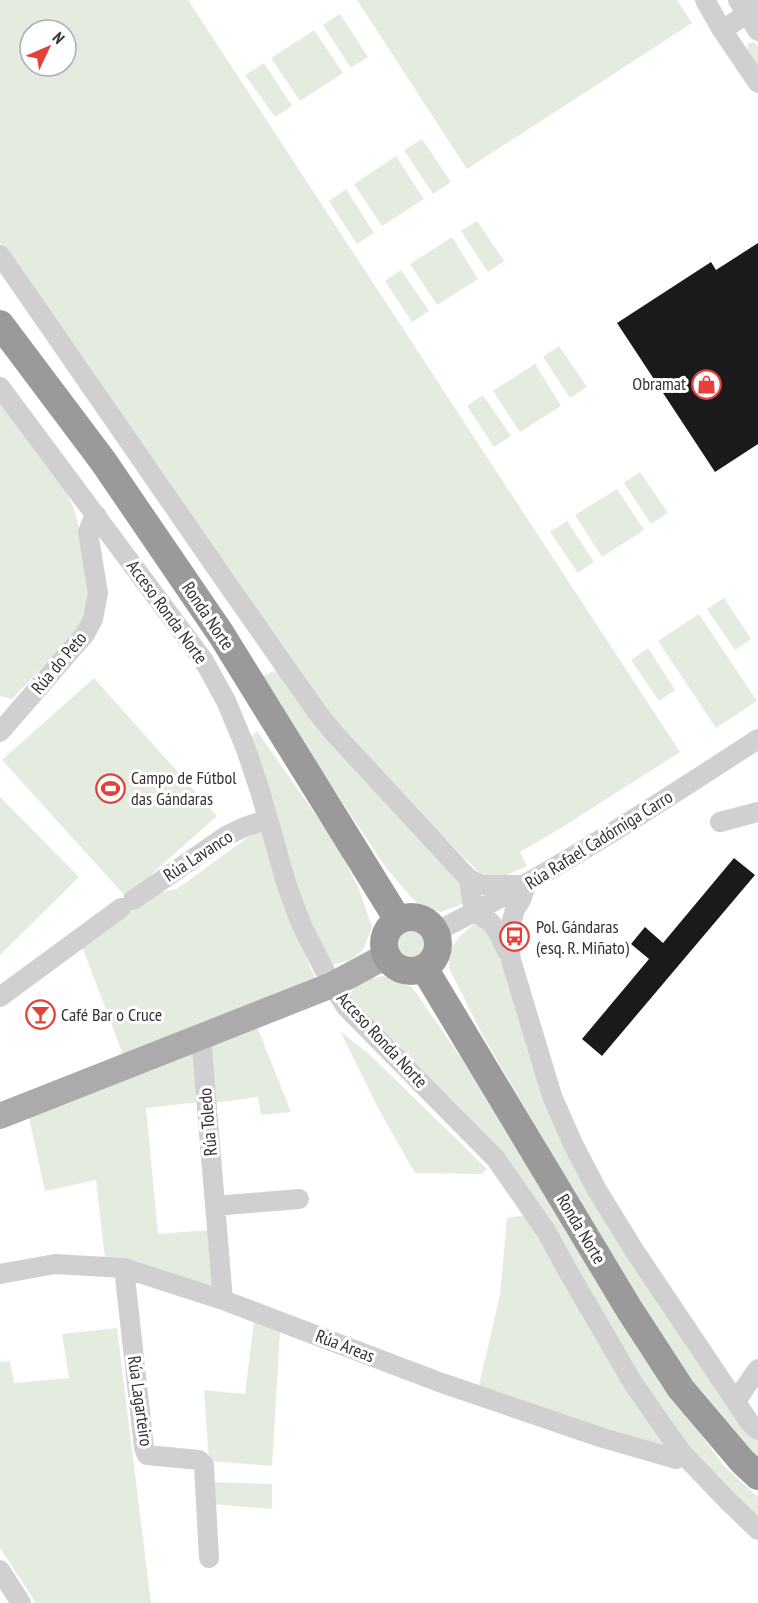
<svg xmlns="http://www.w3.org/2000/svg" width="758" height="1603" font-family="'PT Sans Narrow',sans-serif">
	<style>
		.green { fill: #e4ecdf; fill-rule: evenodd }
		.building { fill: #1a1a1a }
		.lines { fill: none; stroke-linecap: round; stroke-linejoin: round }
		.minor { stroke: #d0d0d0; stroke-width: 20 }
		.major { stroke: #ababab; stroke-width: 26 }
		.highway { stroke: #9a9a9a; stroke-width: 28 }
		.labels { text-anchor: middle; stroke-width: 6; stroke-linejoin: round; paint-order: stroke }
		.poi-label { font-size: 18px; fill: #333; stroke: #fff; text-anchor: start }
		.street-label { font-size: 18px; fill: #333; stroke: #fff }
	</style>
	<rect width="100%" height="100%" fill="#fff"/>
	<path class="green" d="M0,0H188L680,752L561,828L520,852L527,866L502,877H484L383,778L342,733L73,349L0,243ZM30,30H66V66H30Z
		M357,0H677L692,23L467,169Z
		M340,14L368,57L351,68L323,25Z
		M314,30L343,73L300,101L271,58Z
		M754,42L758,47V66L747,50L748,44Z
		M264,63L292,106L275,117L245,75Z
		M422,139L451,182L433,194L404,150Z
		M396,156L424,199L382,226L354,184Z
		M346,189L374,233L357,244L329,201Z
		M477,221L504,261L488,272L461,231Z
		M452,237L478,279L437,305L410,264Z
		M401,270L429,311L412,322L385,281Z
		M559,346L587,387L570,398L543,357Z
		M535,364L561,406L520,432L493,391Z
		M483,395L511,436L494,447L467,406Z
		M0,401L63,483L75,512L91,584L86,610L74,634L12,699L0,696Z
		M640,472L668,513L651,524L624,483Z
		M617,489L644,530L602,557L575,515Z
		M567,521L594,562L578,573L550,532Z
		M724,598L751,639L735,650L707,609Z
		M699,614L757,701L716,728L658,641Z
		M648,648L675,690L659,701L631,660Z
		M277,670L363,779L459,877L469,892L462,904L441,912L419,906L386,868L311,755L262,676Z
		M94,678L217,816L126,897L2,760Z
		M257,731L338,847L359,889L372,927L363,950L351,960L332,965L315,941L249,738Z
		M0,797L79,877L0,955Z
		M259,829L264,833L310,967L316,980L125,1060L81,944L151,894L177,889Z
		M475,923L496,934L545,1101L718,1393L758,1439V1457L745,1445L692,1383L604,1243L483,1036L449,968L450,950L459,937Z
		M395 944a16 16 0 1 1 32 0a16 16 0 1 1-32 0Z
		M383,976L412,987L466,1065L639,1351L724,1466L758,1497V1521L715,1480L660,1411L561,1245L350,1001C351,980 366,980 383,976Z
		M256,1024L291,1112L261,1115L258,1097L214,1103L208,1042Z
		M340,1031L368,1053L487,1169L481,1174L415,1173L379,1110Z
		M196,1052L199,1102L146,1108L158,1234L210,1230L215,1286L207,1287L129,1259H105L96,1180L45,1191L28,1114Z
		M526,1215L668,1444L667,1450L479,1385L500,1295L507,1218Z
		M254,1322L280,1332L272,1466L209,1461L204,1390L245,1394Z
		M117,1328L151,1603H36L0,1548V1362L10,1361L14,1383L69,1378L62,1334Z
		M210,1482L272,1484V1509L211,1504Z"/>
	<path class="building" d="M758,243V444L715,472L617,323L711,262L716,270Z
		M734,858L755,875L602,1056L582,1039L649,959L631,944L645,927L663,943Z"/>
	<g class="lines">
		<path class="minor" d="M705,0L722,30L758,83
			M738,0L758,31
			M722,30L758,7
			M0,255L226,582L317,712L334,733L468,878L481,885H526
			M0,387L204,661L226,701L246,749L260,791L287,886L302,926L332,985L346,1007L496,1159L546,1231L569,1273L633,1383L669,1435L683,1454L728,1501L758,1530
			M0,732L85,634L93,619L98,593L88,532L92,522L97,516
			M720,822L758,812
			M468,878C471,886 471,905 475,910C478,916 485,918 490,922C498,929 502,941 507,951
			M526,885L521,900L515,909L508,936L511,960L552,1096L573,1144L597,1190L634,1250L750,1423L758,1430
			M133,900L226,836L242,828L268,819
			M435,932C548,876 652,808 758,739
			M0,997L121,908
			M201,1037L223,1300
			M215,1206L299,1199
			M124,1268L144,1448L147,1455L199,1460L204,1465L209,1558
			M0,1274L55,1264L124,1268L223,1300L439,1382L603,1438L676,1459L683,1454
			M736,1401L758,1369
			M0,1570L21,1603"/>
		<path class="major" d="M0,1116L332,985L386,956"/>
		<path class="highway" d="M0,324L103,461L221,634L398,920
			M384 944a27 27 0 1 1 54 0a27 27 0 1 1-54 0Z
			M424,968L629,1309L681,1389L742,1461L758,1476"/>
	</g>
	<defs>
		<symbol id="shop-ring" viewBox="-11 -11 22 22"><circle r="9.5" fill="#fff" stroke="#e54039" stroke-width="1.5"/><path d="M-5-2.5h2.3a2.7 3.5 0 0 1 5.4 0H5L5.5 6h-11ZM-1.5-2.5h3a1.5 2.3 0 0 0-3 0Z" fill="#e54039"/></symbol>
		<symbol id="stadium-ring" viewBox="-11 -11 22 22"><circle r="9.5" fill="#fff" stroke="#e54039" stroke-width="1.5"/><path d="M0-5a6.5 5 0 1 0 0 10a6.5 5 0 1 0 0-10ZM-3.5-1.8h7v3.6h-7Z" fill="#e54039"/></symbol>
		<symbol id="bus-ring" viewBox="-11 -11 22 22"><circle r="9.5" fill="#fff" stroke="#e54039" stroke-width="1.5"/><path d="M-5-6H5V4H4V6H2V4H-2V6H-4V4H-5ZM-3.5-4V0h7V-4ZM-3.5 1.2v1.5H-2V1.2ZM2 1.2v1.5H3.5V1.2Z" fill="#e54039"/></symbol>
		<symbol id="bar-ring" viewBox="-11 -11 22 22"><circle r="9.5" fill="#fff" stroke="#e54039" stroke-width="1.5"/><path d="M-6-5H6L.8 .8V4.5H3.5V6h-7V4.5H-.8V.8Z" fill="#e54039"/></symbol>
	</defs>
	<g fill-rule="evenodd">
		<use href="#shop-ring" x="690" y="368" width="33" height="33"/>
		<use href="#stadium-ring" x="94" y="772" width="33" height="33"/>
		<use href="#bus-ring" x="498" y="920" width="33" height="33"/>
		<use href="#bar-ring" x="24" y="998" width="33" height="33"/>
	</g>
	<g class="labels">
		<g class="poi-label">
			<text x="686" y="390" text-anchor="end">Obramat</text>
			<text x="131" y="784">Campo de Fútbol<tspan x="131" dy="21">das Gándaras</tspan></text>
			<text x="536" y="933">Pol. Gándaras<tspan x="536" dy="21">(esq. R. Miñato)</tspan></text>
			<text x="61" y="1021">Café Bar o Cruce</text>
		</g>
		<g class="street-label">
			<text transform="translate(167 612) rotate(54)" y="6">Acceso Ronda Norte</text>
			<text transform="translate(208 616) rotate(56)" y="6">Ronda Norte</text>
			<text transform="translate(59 663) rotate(-50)" y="6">Rúa do Peto</text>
			<text transform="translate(599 840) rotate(-32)" y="6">Rúa Rafael Cadórniga Carro</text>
			<text transform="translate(198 856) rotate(-33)" y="6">Rúa Lavanco</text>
			<text transform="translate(382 1040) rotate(47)" y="6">Acceso Ronda Norte</text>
			<text transform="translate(208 1122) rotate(-95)" y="6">Rúa Toledo</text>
			<text transform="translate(581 1229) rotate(59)" y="6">Ronda Norte</text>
			<text transform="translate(345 1346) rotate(21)" y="6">Rúa Areas</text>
			<text transform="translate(140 1401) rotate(82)" y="6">Rúa Lagarteiro</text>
		</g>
	</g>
	<g transform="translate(48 48) rotate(46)"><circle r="28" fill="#ffffff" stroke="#adadad" stroke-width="1.5"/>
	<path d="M0-4.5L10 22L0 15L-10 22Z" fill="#e54039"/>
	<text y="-9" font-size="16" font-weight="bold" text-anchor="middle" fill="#333333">N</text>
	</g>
</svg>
